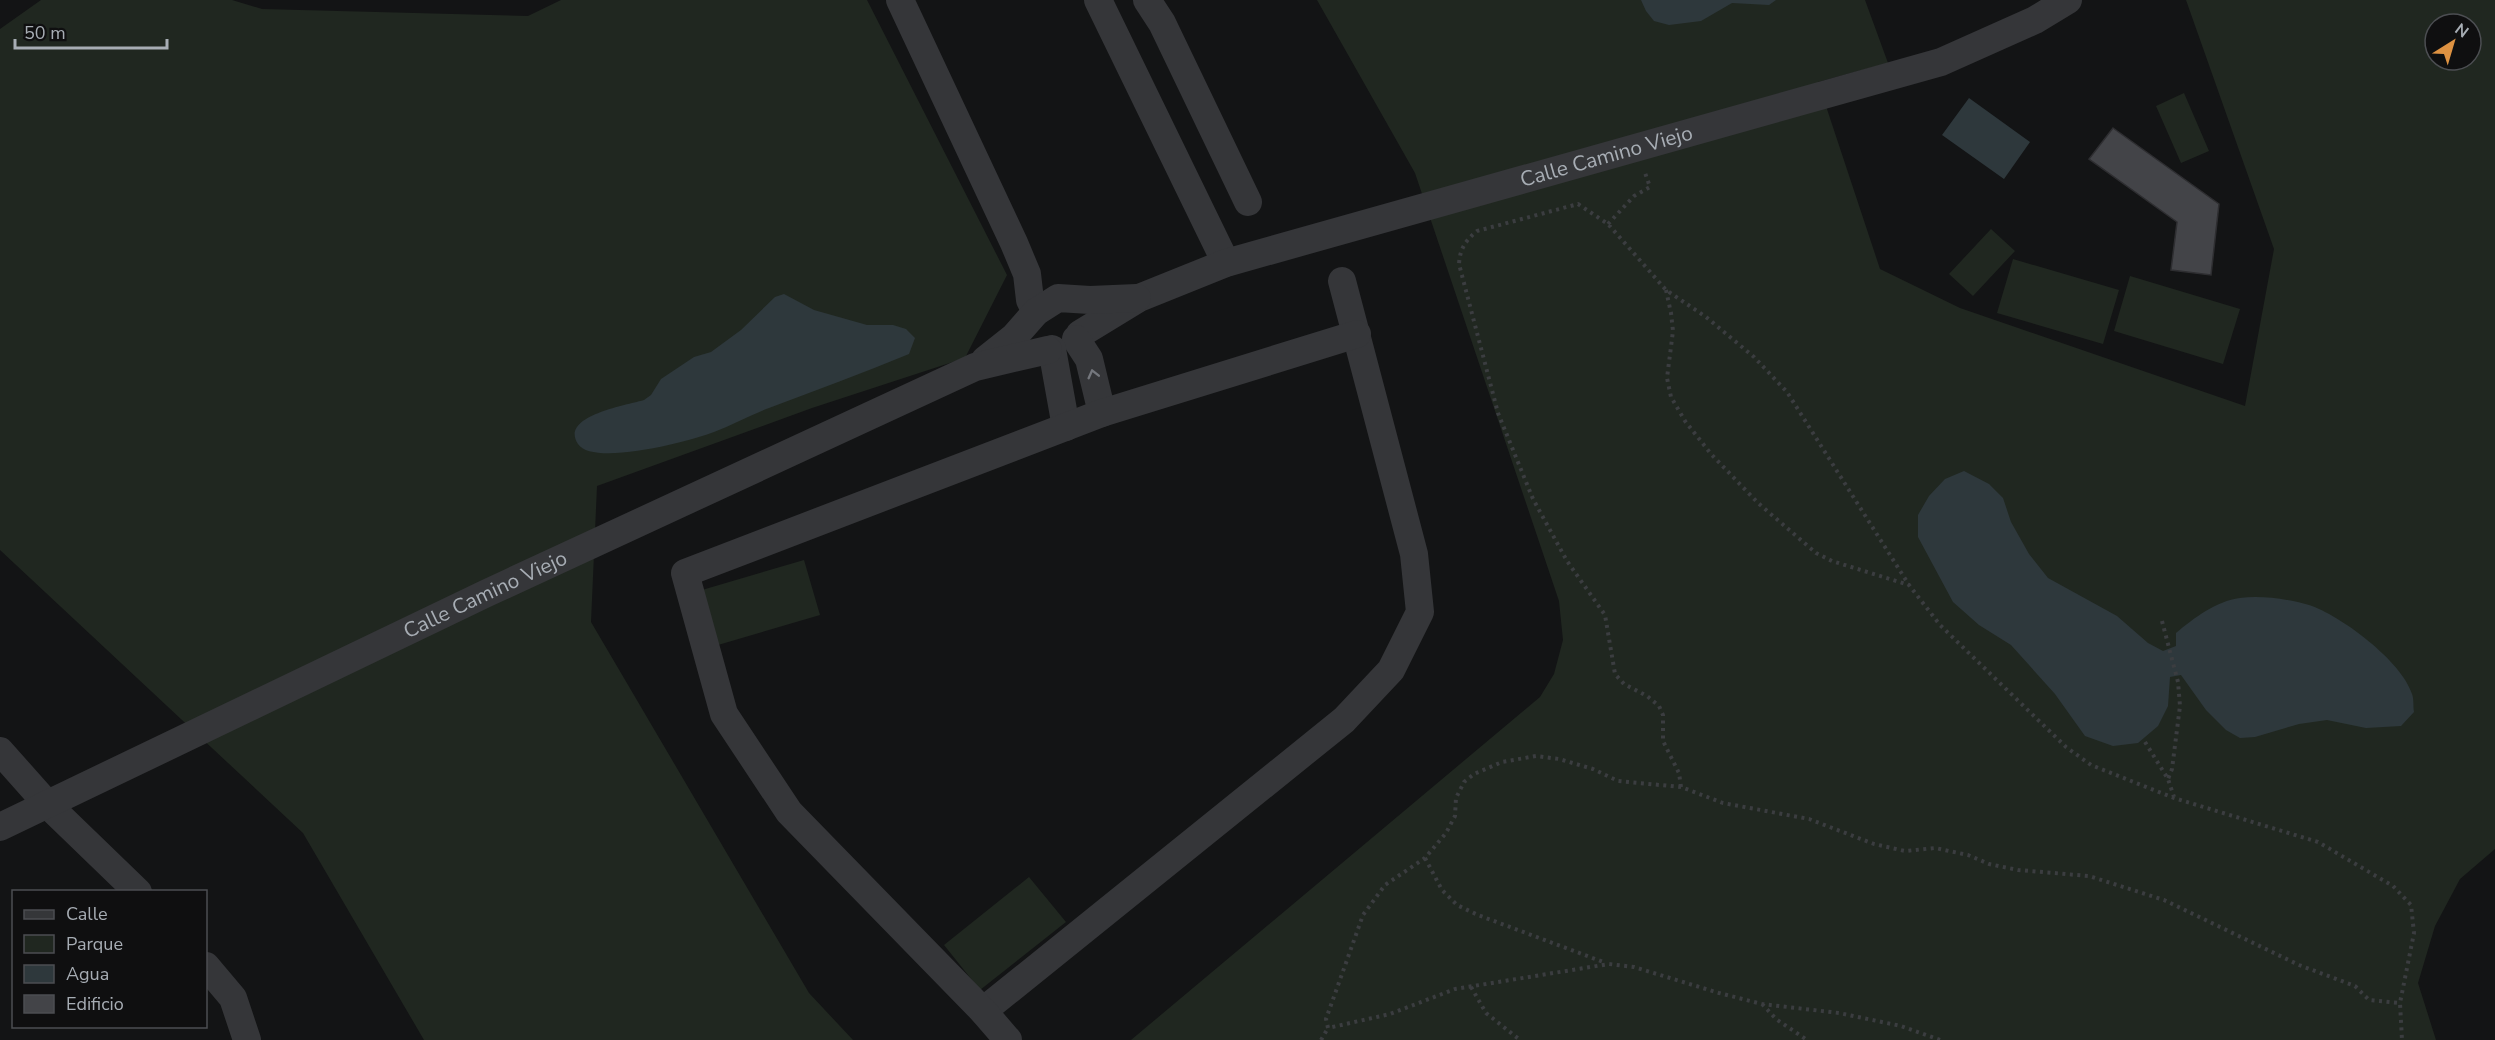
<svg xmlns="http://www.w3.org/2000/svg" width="2495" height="1040" font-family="'Nunito Sans',sans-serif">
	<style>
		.green { fill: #202720; fill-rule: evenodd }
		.water { fill: #2e383c }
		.building { fill: #434448; stroke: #2e2e31; stroke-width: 1.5 }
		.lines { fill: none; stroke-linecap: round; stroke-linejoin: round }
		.path { stroke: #3b3d40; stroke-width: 4; stroke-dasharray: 3 4.5; stroke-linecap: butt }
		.minor { stroke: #353639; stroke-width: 28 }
		.oneway { stroke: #74777d }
		.labels { text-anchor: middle; stroke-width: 4.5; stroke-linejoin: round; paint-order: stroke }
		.street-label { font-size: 21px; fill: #a7adb4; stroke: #0f0f10 }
	</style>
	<rect width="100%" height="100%" fill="#131415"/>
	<path class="green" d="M41,0H232L262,9L528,16L561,0H867L1007,275L965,358L812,408L597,486L591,622L809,993L853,1040H424L303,833L0,550V29Z
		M1317,0H1865L1888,63L1818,82L1880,269L1960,308L2245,406L2274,249L2186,0H2495V849L2460,879L2435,926L2418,983L2436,1040H1131L1540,697L1554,674L1563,640L1559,601L1415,173ZM2435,24H2471V60H2435Z
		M2184,93L2209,151L2181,163L2156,106Z
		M1991,229L2015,251L1973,296L1949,274Z
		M2013,259L2119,290L2103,344L1997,313Z
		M2130,276L2240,309L2223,364L2114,331Z
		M804,560L820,615L718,645L702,590Z
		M1029,877L1066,922L980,990L944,945Z"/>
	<path class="water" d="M1641,0H1776L1769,5L1732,3L1701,21L1669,25L1654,21L1646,11Z
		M1969,98L2030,142L2004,179L1942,135Z
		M784,294L814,310L867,325H893L906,329L915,338L909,354C863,373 816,390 769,408C750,415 732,425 714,432C691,441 593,467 578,444C559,416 627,405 644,400L651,395L661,379L694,357L711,352L741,330L775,297Z
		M1964,471L1989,484L2003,498L2011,522L2029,554L2048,578L2117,616L2148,643L2163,651L2176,646V633C2194,618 2216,601 2240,598C2261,595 2288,599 2309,605C2340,615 2402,661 2412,694C2414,699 2413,706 2414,712L2401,726L2366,728L2327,720L2299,724L2255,737L2240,738L2226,730L2206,710L2181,675L2170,677L2168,706L2158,726L2138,743L2113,746L2085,736L2055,694L2011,645L1979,625L1953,602L1918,537V515L1929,496L1945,479Z"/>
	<path class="building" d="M2113,128L2219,204L2211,275L2171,270L2177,222L2089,159Z"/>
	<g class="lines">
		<path class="path" d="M1608,224L1634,196L1650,187L1644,170
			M1666,290L1671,313L1673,331L1667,378L1671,397L1685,421L1711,454L1758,503L1816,553L1832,561L1909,585L1940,625L1974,658L2066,747L2091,765L2174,798L2318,842L2393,886L2411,905L2414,933L2400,1003L2402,1040
			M2162,621L2178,682L2180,706L2172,769L2168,779
			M2145,742L2168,779L2174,797
			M1681,787L1679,773L1663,741V715L1659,706L1647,696L1624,684L1615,674L1605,615L1567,561L1533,499L1498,413L1459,264C1460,249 1465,241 1477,231L1578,204L1608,224L1666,290L1706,317L1754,357L1787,392L1909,585
			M1425,858L1442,890L1457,905L1478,915L1606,963
			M1471,987L1486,1013L1520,1040
			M1762,1004L1776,1019L1807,1040
			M1321,1040L1328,1028
			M1940,1040L1901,1026L1839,1013L1762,1004L1719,993L1634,967L1609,964L1455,989L1390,1014L1328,1028L1326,1019L1363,915L1385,885L1425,858L1446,833L1455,816L1456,798L1464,782L1474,774L1502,762L1536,756L1559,759L1593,769L1618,781L1681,787L1723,803L1809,819L1874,844L1905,851L1935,848L1968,855L1989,864L2018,870L2089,876L2164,900L2299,965L2355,986L2369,1000L2400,1003"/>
		<g class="minor">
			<path d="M900,0L1014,243L1027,274L1030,300L1036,312"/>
			<path d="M1098,0L1226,263"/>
			<path d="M1147,0L1162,23L1248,202"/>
			<path id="s1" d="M1080,334L1139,298L1226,263L1941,62L2035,20L2068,0"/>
			<path d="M1076,339L1089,359L1102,413"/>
			<path d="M1052,349L1066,427"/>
			<path d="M985,360L1014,337L1036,312L1058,298L1090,300L1137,298"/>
			<path d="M0,751L48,805L138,892"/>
			<path id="s2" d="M0,827L487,593L975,367L1048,350"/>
			<path d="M206,966L233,998L247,1040"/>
			<path d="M983,1011L1344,720L1391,670L1420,612L1414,554L1342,281"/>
			<path d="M1008,1040L983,1011L789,812L724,714L685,573L1102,413L1357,334"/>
		</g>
	</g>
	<defs><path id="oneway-chevron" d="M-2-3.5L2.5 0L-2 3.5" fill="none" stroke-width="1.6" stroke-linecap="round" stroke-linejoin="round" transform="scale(1.5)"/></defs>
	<use class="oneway" href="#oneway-chevron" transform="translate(1093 374) rotate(-104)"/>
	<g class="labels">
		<g class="street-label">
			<text dy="7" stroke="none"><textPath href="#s1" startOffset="558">Calle Camino Viejo</textPath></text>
			<text dy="7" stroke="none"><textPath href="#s2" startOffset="538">Calle Camino Viejo</textPath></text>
		</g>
	</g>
	<rect x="12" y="890" width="195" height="138" fill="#0f0f10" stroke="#4c4e52" stroke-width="1.5"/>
	<rect x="24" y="910" width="30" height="9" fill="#353639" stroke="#4c4e52" stroke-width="1.5"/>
	<text x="66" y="920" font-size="18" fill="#a7adb4">Calle</text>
	<rect x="24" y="935" width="30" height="18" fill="#202720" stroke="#4c4e52" stroke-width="1.5"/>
	<text x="66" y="950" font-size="18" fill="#a7adb4">Parque</text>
	<rect x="24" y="965" width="30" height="18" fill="#2e383c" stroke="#4c4e52" stroke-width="1.5"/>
	<text x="66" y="980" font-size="18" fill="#a7adb4">Agua</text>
	<rect x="24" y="995" width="30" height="18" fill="#434448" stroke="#4c4e52" stroke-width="1.5"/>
	<text x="66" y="1010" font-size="18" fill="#a7adb4">Edificio</text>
	<g transform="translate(2453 42) rotate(37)"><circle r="28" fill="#0f0f10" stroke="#4c4e52" stroke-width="1.5"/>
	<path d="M0-4.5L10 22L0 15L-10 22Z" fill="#de9242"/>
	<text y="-9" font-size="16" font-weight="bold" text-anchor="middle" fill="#a7adb4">N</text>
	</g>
	<path d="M15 39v9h152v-9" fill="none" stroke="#a7adb4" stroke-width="3"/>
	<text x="24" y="39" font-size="18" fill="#a7adb4" stroke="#0f0f10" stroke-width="4.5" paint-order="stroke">50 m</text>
</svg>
